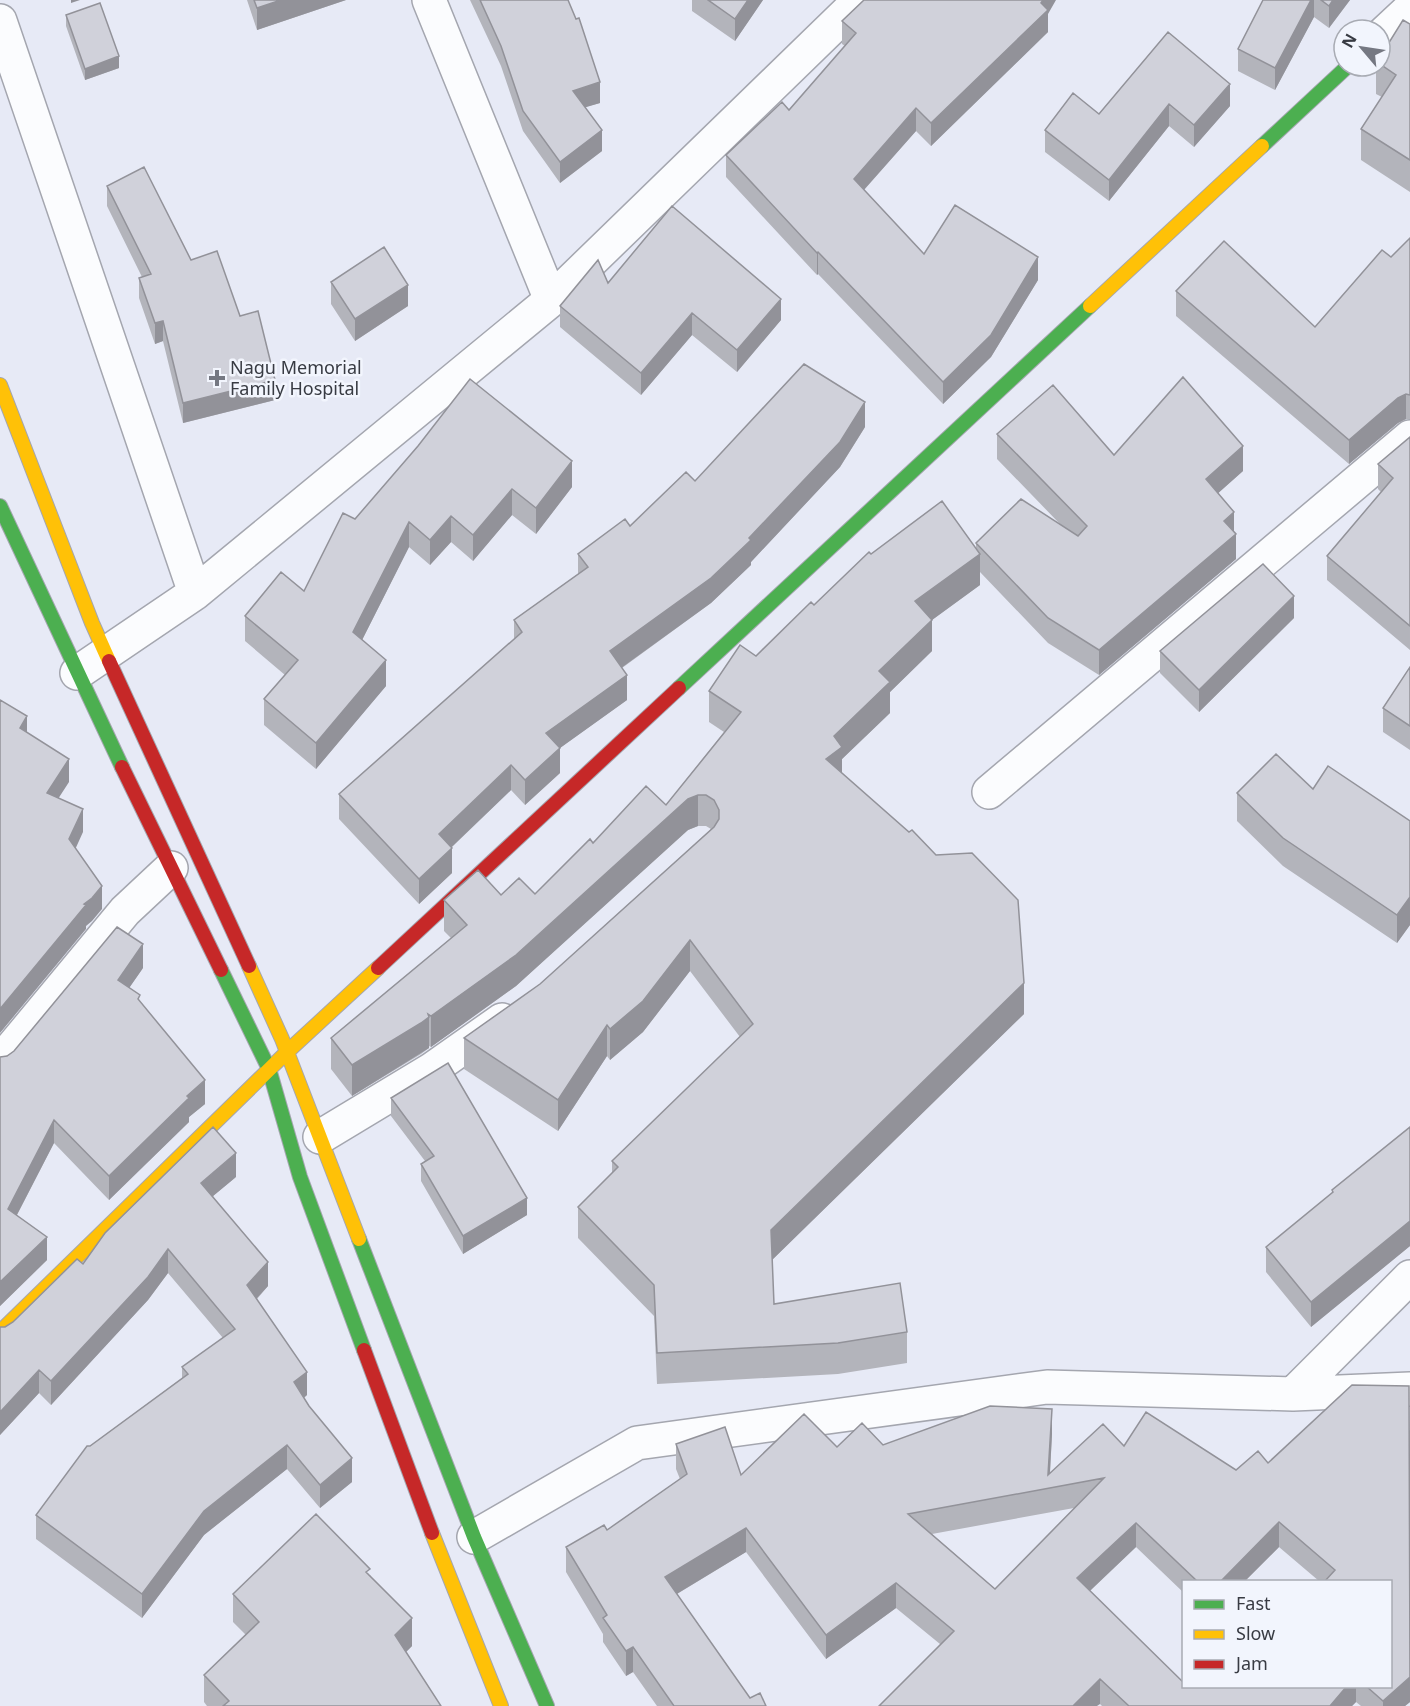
<svg xmlns="http://www.w3.org/2000/svg" width="1410" height="1706" font-family="'Noto Sans',sans-serif">
	<style>
		.lines { fill: none; stroke-linecap: round; stroke-linejoin: round }
		.street-casing { stroke: #a4a6af; stroke-width: 36 }
		.fast-casing { stroke: #a4a6af; stroke-width: 16 }
		.slow-casing { stroke: #a4a6af; stroke-width: 16 }
		.jam-casing { stroke: #a4a6af; stroke-width: 16 }
		.street { stroke: #fbfcfe; stroke-width: 33 }
		.fast { stroke: #4caf50; stroke-width: 14 }
		.slow { stroke: #ffc107; stroke-width: 14 }
		.jam { stroke: #c62828; stroke-width: 14 }
		.wall { fill: #b3b4bb; fill-rule: evenodd }
		.shaded-wall { fill: #929299 }
		.building { fill: #d0d1da; stroke: #929299; stroke-width: 1.5; fill-rule: evenodd }
		.poi-dot { fill: #757882; stroke: #f2f5fd; stroke-width: 2 }
		.labels { text-anchor: middle; stroke-width: 5; stroke-linejoin: round; paint-order: stroke }
		.poi-label { font-size: 18px; fill: #383b43; stroke: #f2f5fd; text-anchor: start }
	</style>
	<rect width="100%" height="100%" fill="#e7eaf6"/>
	<g class="lines">
		<defs>
			<path id="street" d="M429,0L551,300
				M0,21L195,593
				M1380,37L1410,9
				M77,673L195,593L551,300L860,0
				M989,792L1410,437
				M0,1062L125,911L171,868
				M320,1137L431,1070L502,1020
				M1293,1394L1410,1277
				M474,1537L637,1443L1047,1387L1293,1394L1410,1389"/>
			<path id="fast" d="M1262,146L1348,66
				M0,506L122,767
				M679,688L1090,306
				M221,970L269,1069L300,1177L364,1350
				M359,1239L474,1537L547,1706"/>
			<path id="slow" d="M1090,306L1262,146
				M0,385L92,623L109,661
				M249,966L282,1039L359,1239
				M0,1332L287,1052L378,968
				M432,1533L501,1706"/>
			<path id="jam" d="M109,661L249,966
				M122,767L221,970
				M378,968L679,688
				M364,1350L432,1533"/>
		</defs>
		<use href="#street" class="street-casing"/>
		<use href="#fast" class="fast-casing"/>
		<use href="#slow" class="slow-casing"/>
		<use href="#jam" class="jam-casing"/>
		<use href="#street" class="street"/>
		<use href="#fast" class="fast"/>
		<use href="#slow" class="slow"/>
		<use href="#jam" class="jam"/>
	</g>
	<path class="wall" d="M247,0H346L257,30Z
		M470,0H568L600,103L585,107L602,151L560,183L523,131L501,66Z
		M692,0H763L735,41L692,11Z
		M1263,0H1350L1329,28L1314,17L1275,90L1238,71V49Z
		M1048,14V32L931,146L916,131L864,190L924,254L1038,280L991,357L943,404L818,274L817,275L726,177V155L789,110L845,46L842,44V21Z
		M66,15L119,68L85,80L66,26Z
		M1410,24V192L1361,160V129L1382,97L1376,94V66H1380V57Z
		M1168,32L1230,106L1194,147L1169,126L1109,201L1045,152V130L1099,114Z
		M107,186L191,260L240,316L275,400L183,423L163,341L155,344L139,298V278L142,277L107,206Z
		M1410,238V419H1406L1398,423L1349,464L1176,316V291L1315,327L1391,257Z
		M331,282L408,306L355,341L331,304Z
		M608,283L781,320L737,372L692,335L641,395L560,327V306Z
		M865,427L840,467L751,562V565L711,603L622,668L627,700L560,748V773L525,805L511,790L452,847V873L419,904L339,819V794L514,639V620L578,574V554L630,526L695,481Z
		M997,434L1114,455L1243,471L1218,493L1234,532L1236,559L1099,675L1048,643L980,572V585L932,620V651L890,692V713L842,759V773L1024,1014L772,1260L774,1304L907,1332V1363L838,1374L657,1384L654,1316L578,1238V1207L612,1173V1161L740,1037L690,971L643,1032L610,1060L607,1056L558,1131L464,1069V1038L540,984L711,829L706,826H698L688,830L516,986L431,1047L429,1046V1048L421,1054L352,1096L331,1069V1038L451,938L444,931V900L501,895L535,894L593,843L666,805L724,732L709,722V691L756,656L871,554L976,550V543L1060,524L997,459Z
		M1410,437V650L1327,580V556L1381,492L1378,489V464Z
		M418,446L572,487L536,534L512,515L473,561L451,542L430,565L409,547L362,640L386,686L316,769L264,725V699L285,675L245,641V616L304,591L355,519Z
		M1294,618L1199,712L1160,673V651Z
		M1410,667V750L1383,732V708Z
		M1313,789L1410,821V925L1397,943L1283,866L1237,821V793Z
		M143,968L129,988L140,1003L205,1104L189,1117V1122L109,1200L54,1143L17,1215L47,1260L0,1306L7,1056Z
		M391,1098L527,1215L463,1254L421,1181V1164L425,1161L391,1116Z
		M1410,1127V1246L1311,1327L1266,1272V1247L1332,1194V1190Z
		M236,1177L213,1196L268,1286L257,1299L307,1395L304,1398L352,1482L320,1508L287,1469L204,1535L142,1618L36,1539V1515L90,1446L182,1378V1367L223,1338L168,1273L148,1300L51,1405L39,1393L0,1435V1327H5L13,1322L83,1264Z
		M1410,1430V1702L1405,1706H1361L1356,1702L1352,1706H1102L1100,1704L940,1644L896,1608L826,1659L746,1552L677,1594L750,1698L766,1706H657L633,1672L626,1676L603,1642V1634L566,1572V1547L607,1530L680,1479L676,1469V1444L741,1475L837,1447L1052,1434L1050,1474L1124,1446L1236,1470ZM1074,1508L995,1589L932,1534ZM1136,1547L1184,1593V1581H1245L1279,1547L1319,1581H1390V1686H1184L1090,1591Z
		M370,1575L412,1646L406,1652L441,1706H207L204,1702V1675L246,1635L233,1622V1594Z"/>
	<path class="shaded-wall" d="M71,0H80L71,3Z
		M281,0H346L257,30V8Z
		M748,0H763L735,41V19Z
		M1043,0H1056L1048,14V32L931,146V123L1041,3Z
		M1311,0H1314V17L1275,90V68Z
		M1333,0H1350L1329,28V6Z
		M119,56V68L85,80V69Z
		M600,82V103L573,111V91Z
		M1230,84V106L1194,147V125Z
		M1169,104V126L1109,201V180Z
		M916,108V131L854,201V179Z
		M602,130V151L560,183V162Z
		M818,252V274L817,275V253Z
		M1038,257V280L991,357L943,404V382Z
		M408,285V306L355,341V319Z
		M781,299V320L737,372V350Z
		M692,313V335L641,395V373Z
		M163,321V341L155,344V323Z
		M275,380V400L183,423V403Z
		M1406,394V419L1398,423L1349,464V440L1398,398Z
		M865,402V427L840,467L751,562V565L711,603L610,676V651L749,538Z
		M1243,446V471L1206,504V479Z
		M572,461V487L536,534V508Z
		M512,489V515L473,561V535Z
		M1234,512V536L1236,534V559L1099,675V650L1224,521Z
		M451,516V542L430,565V540Z
		M409,522V547L353,658V632Z
		M980,554V585L932,620V651L890,692V713L842,759V778L826,759L834,736L879,671L915,601Z
		M1294,596V618L1199,712V690Z
		M386,660V686L316,769V743Z
		M627,675V700L560,748V773L525,805V780L546,733Z
		M27,716V739L20,728Z
		M69,759V782L47,816V793Z
		M511,765V790L439,859V834Z
		M698,795V826L688,830L516,986L431,1047V1016L688,799Z
		M83,809V832L69,863V839Z
		M452,848V873L419,904V879Z
		M102,886V909L92,921L86,926V929L0,1033V1009L84,904Z
		M1410,897V925L1397,943V915Z
		M690,940V971L643,1032L610,1060V1029Z
		M143,944V968L118,1004V980Z
		M1024,983V1014L771,1261V1230Z
		M429,1017V1048L352,1096V1065Z
		M607,1025V1056L558,1131V1100Z
		M205,1080V1104L189,1117V1122L109,1200V1176L187,1096Z
		M54,1120V1143L8,1232V1209Z
		M236,1153V1177L201,1206V1183Z
		M527,1198V1215L463,1254V1236Z
		M1410,1221V1246L1311,1327V1302Z
		M47,1237V1260L0,1306V1282Z
		M168,1249V1273L148,1300L51,1405V1381Z
		M268,1262V1286L247,1309V1285Z
		M39,1370V1393L0,1435V1412Z
		M307,1372V1395L294,1405V1382Z
		M1052,1409V1434L1049,1488L1048,1475Z
		M287,1445V1469L204,1535L142,1618V1594L204,1511Z
		M352,1458V1482L320,1508V1485Z
		M1279,1522V1547L1245,1581H1221Z
		M1136,1523V1547L1077,1603V1578Z
		M746,1528V1552L665,1601V1577Z
		M896,1583V1608L826,1659V1635Z
		M412,1618V1646L395,1663V1635Z
		M633,1647V1672L626,1676V1651Z
		M1410,1677V1702L1405,1706H1383V1701Z
		M1100,1679V1704L1097,1706H1073Z
		M1347,1686H1356V1702L1352,1706H1330Z"/>
	<path class="building" d="M254,0H281L257,8Z
		M480,0H568L576,19L579,18L600,82L573,91L602,130L560,162L523,111L501,46Z
		M708,0H748L735,19Z
		M864,0H1043L1041,3L1048,10L931,123L916,108L854,179L924,254L955,205L1038,257L991,335L943,382L818,252L817,253L726,155L782,102L789,110L856,33L842,21Z
		M1263,0H1311L1275,68L1238,49Z
		M1321,0H1333L1329,6Z
		M100,3L119,56L85,69L66,15Z
		M1403,20L1410,24V160L1361,129L1396,75L1380,64V57Z
		M1168,32L1230,84L1194,125L1169,104L1109,180L1045,130L1073,93L1099,114Z
		M144,167L191,260L217,251L240,316L258,311L275,380L183,403L163,321L155,323L139,278L151,274L107,186Z
		M672,206L781,299L737,350L692,313L641,373L560,306L598,260L608,283Z
		M1410,238V395L1406,394L1398,398L1349,440L1176,291L1224,241L1315,327L1382,250L1391,257Z
		M384,247L408,285L355,319L331,282Z
		M804,364L865,402L840,442L749,538L751,540L711,578L610,651L627,675L546,733L560,748L525,780L511,765L439,834L452,848L419,879L339,794L522,632L514,620L588,567L578,554L625,519L630,526L686,472L695,481Z
		M1183,377L1243,446L1206,479L1234,512L1224,521L1236,534L1099,650L1048,618L976,543L1021,499L1078,536L1087,526L997,434L1053,385L1114,455Z
		M470,379L572,461L536,508L512,489L473,535L451,516L430,540L409,522L353,632L386,660L316,743L264,699L298,660L245,616L281,572L304,591L343,513L355,519L418,446Z
		M1410,437V626L1327,556L1393,478L1378,464Z
		M942,501L980,554L915,601L932,620L879,671L890,682L834,736L842,747L826,759L909,832L912,830L936,855L972,853L1018,900L1024,983L771,1230L774,1304L900,1283L907,1332L838,1343L657,1353L654,1285L578,1207L618,1167L612,1161L753,1024L690,940L643,1001L610,1029L607,1025L558,1100L464,1038L540,984L714,827L719,819V810L714,800L706,795H698L688,799L516,955L431,1016L428,1014L429,1017L421,1023L352,1065L331,1038L467,925L444,900L478,870L501,895L519,878L535,894L590,839L593,843L646,786L666,805L741,712L709,691L740,645L756,656L811,602L814,605L869,552L871,554Z
		M1263,564L1294,596L1199,690L1160,651Z
		M1410,667V726L1383,708Z
		M0,700L27,716L20,728L69,759L47,793L83,809L69,839L102,886L92,898L84,904L86,905L0,1009Z
		M1276,754L1313,789L1328,766L1410,821V897L1397,915L1283,838L1237,793Z
		M117,927L143,944L118,980L140,995L138,999L205,1080L187,1096L189,1098L109,1176L54,1120L8,1209L47,1237L0,1282V1057L7,1056L14,1051Z
		M448,1063L527,1198L463,1236L421,1164L434,1156L391,1098Z
		M213,1127L236,1153L201,1183L268,1262L247,1285L307,1372L294,1382L309,1406L352,1458L320,1485L287,1445L204,1511L142,1594L36,1515L87,1446H90L188,1374L182,1367L235,1329L168,1249L148,1277L51,1381L39,1370L0,1412V1327H5L13,1322L77,1259L83,1264L105,1233Z
		M1410,1127V1221L1311,1302L1266,1247L1333,1192L1332,1190Z
		M1352,1385L1409,1386L1410,1677L1383,1701L1366,1686H1390V1581H1325L1335,1570L1279,1522L1221,1581H1197L1136,1523L1077,1578L1184,1683V1686H1347L1330,1706H1129L1100,1679L1073,1706H879L954,1631L896,1583L826,1635L746,1528L665,1577L750,1698L760,1693L766,1706H674L633,1647L626,1651L603,1618L607,1615L566,1547L604,1525L607,1530L687,1474L676,1444L725,1427L741,1475L804,1414L837,1447L862,1423L883,1445L990,1406L1052,1409L1048,1475L1103,1424L1124,1446L1146,1412L1236,1470L1258,1451L1268,1463ZM1104,1478L995,1589L908,1514Z
		M316,1514L370,1569L366,1572L412,1618L395,1635L441,1706H223L229,1701L204,1675L259,1622L233,1594Z"/>
	<path class="poi-dot" d="M214 369h6v6h6v6h-6v6h-6v-6h-6v-6h6z"/>
	<g class="labels">
		<g class="poi-label">
			<text x="230" y="374">Nagu Memorial<tspan x="230" dy="21">Family Hospital</tspan></text>
		</g>
	</g>
	<rect x="1182" y="1580" width="210" height="108" fill="#f2f5fd" stroke="#a8abb3" stroke-width="1.5"/>
	<rect x="1194" y="1600" width="30" height="9" fill="#4caf50" stroke="#a8abb3" stroke-width="1.5"/>
	<text x="1236" y="1610" font-size="18" fill="#383b43">Fast</text>
	<rect x="1194" y="1630" width="30" height="9" fill="#ffc107" stroke="#a8abb3" stroke-width="1.5"/>
	<text x="1236" y="1640" font-size="18" fill="#383b43">Slow</text>
	<rect x="1194" y="1660" width="30" height="9" fill="#c62828" stroke="#a8abb3" stroke-width="1.5"/>
	<text x="1236" y="1670" font-size="18" fill="#383b43">Jam</text>
	<g transform="translate(1362 48) rotate(299)"><circle r="28" fill="#f2f5fd" stroke="#a8abb3" stroke-width="1.5"/>
	<path d="M0-4.5L10 22L0 15L-10 22Z" fill="#757882"/>
	<text y="-9" font-size="16" font-weight="bold" text-anchor="middle" fill="#383b43">N</text>
	</g>
</svg>
